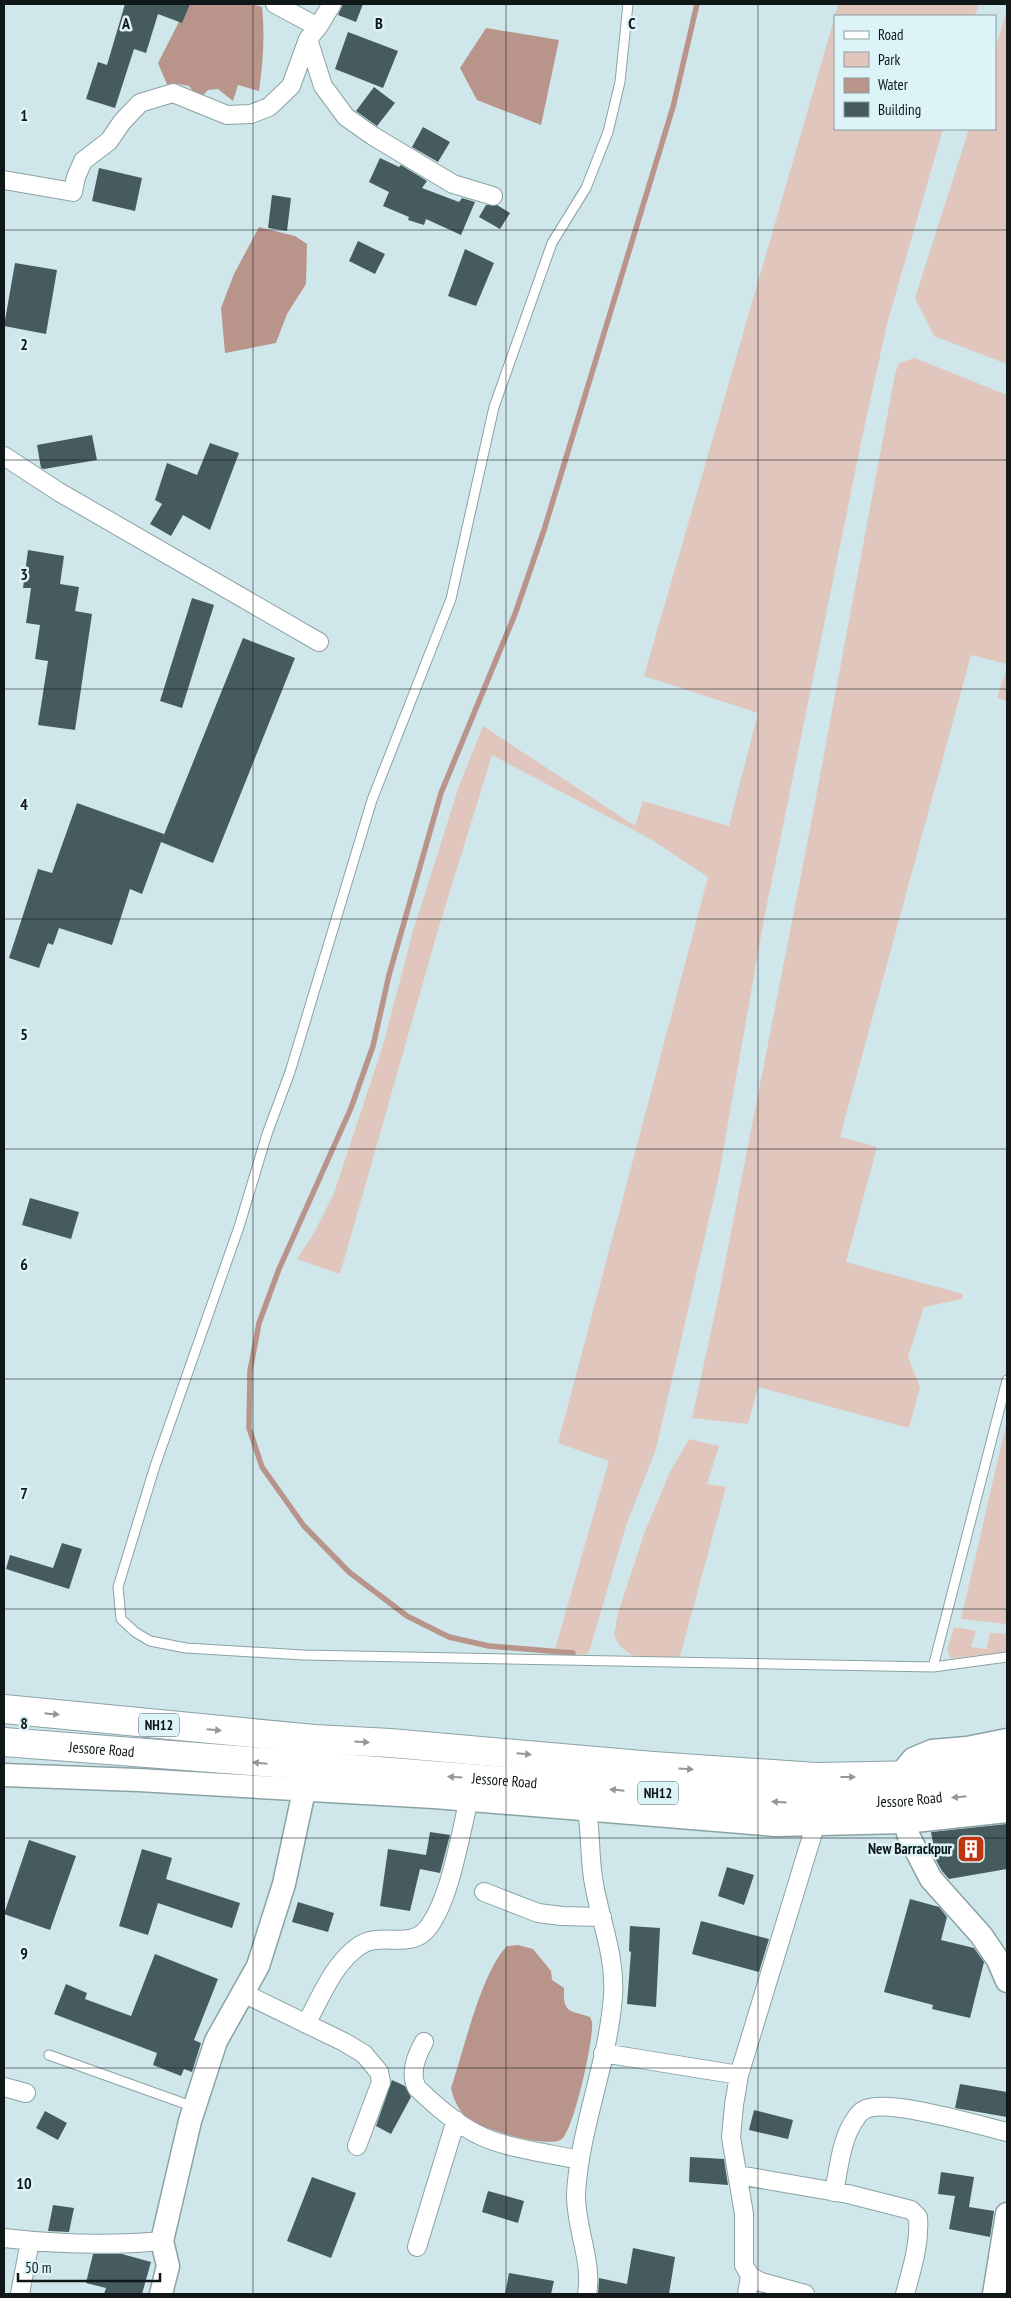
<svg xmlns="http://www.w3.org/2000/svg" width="1011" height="2298" font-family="'PT Sans Narrow',sans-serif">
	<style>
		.green { fill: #e1c6be }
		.water { fill: #b9948a }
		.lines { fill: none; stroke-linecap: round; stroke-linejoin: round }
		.stream { stroke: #b9948a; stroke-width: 5.5 }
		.building { fill: #465b5e }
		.service-casing { stroke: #8ba2a5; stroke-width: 11 }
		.minor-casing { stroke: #8ba2a5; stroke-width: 20 }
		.tertiary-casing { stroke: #8ba2a5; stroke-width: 25 }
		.trunk-casing { stroke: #8ba2a5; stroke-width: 30 }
		.service { stroke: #fff; stroke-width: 9 }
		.minor { stroke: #fff; stroke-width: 18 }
		.tertiary { stroke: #fff; stroke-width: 22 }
		.trunk { stroke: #fff; stroke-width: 28 }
		.oneway { fill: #939797 }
		.grid { fill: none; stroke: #0f1718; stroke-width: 1; stroke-opacity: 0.55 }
		.labels { text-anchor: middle; stroke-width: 5; stroke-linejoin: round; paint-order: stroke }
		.shield { fill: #dcf4f7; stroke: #4c595b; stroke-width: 1 }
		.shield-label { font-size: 14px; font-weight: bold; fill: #0f1718 }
		.street-label { font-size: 15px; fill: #0f1718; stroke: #dcf4f7 }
		.poi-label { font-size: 15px; font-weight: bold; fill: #0f1718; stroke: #dcf4f7; text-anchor: end }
		.grid-label { font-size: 16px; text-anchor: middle; font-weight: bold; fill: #0f1718; stroke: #dcf4f7; stroke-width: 5; stroke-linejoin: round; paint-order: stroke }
	</style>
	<rect width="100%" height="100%" fill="#cfe7ea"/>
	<path class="green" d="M838,4H979L975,16H835Z
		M1007,10V364L934,336L915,298L969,129H995V49Z
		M835,16V129H943L887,324L862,438L764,919L718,1180L656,1449L626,1526L590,1649L587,1654L553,1656L609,1461L558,1443L708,877L652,840L492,755L438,930L340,1274L297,1259L314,1233L334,1193L383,1045L413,931L459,786L483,726L635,826L643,801L729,826L758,713L644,676Z
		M915,358L1007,395V664L971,655L840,1137L877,1147L846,1262L963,1294L962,1299L924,1307L908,1357L920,1387L909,1428L758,1387L748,1424L692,1418L718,1299L811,824L895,374L899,363Z
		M1007,668V701L997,698Z
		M1007,1420V1624L961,1619Z
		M689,1439L719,1446L707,1484L726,1487L679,1660L631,1655L619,1645L614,1635L618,1613L645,1531L670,1472Z
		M954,1627L976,1631L971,1647L986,1649L990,1633L1007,1634V1653L951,1658L947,1650Z"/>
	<path class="water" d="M188,4H251L262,7C265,36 263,62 259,91L238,85L233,101L218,89L208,90L199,99L189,86L172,83L169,89L158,63Z
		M486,28L559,40L541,125L477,100L460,68Z
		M259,227L295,236L307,244L306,284L287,314L276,343L225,353L221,308L234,274Z
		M518,1945L533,1949L551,1971L552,1980L564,1988C563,2013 568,2010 590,2017L592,2022C594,2039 574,2129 562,2139C549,2149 487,2130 473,2122C460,2114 454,2102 451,2088C464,2050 481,1973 507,1946Z"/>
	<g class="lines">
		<path class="stream" d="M573,1653L489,1646L449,1637L407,1616L349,1572L304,1526L262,1467L249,1428L250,1371L259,1323L279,1269L351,1108L373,1046L389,975L441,793L515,614L544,530L673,107L697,4"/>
	</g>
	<path class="building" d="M125,4H190L182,23L158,14L146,53L134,49L115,108L86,99L98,62L107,65Z
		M343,4H363L356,22L338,15Z
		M348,32L398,51L383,88L335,69Z
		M374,87L395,103L377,126L356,111Z
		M423,127L450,142L438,162L412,147Z
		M380,158L399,167L401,165L427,181L422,188L459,202L462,198L475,202L461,235L426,219L424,225L408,220L409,217L383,206L389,192L369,182Z
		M99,168L142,178L135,211L92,201Z
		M272,195L291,198L287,231L268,228Z
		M486,205H497L510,213L500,229L479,217Z
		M358,241L385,254L375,274L349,261Z
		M465,249L494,263L476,306L448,296Z
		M15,263L57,270L46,334L4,326Z
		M92,435L97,460L44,469L41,468L37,445Z
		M210,443L239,453L210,530L183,515L171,536L150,524L162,504L155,500L167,463L197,475Z
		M28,550L64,556L60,584L79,587L75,611L92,614L75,730L38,725L48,661L35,659L40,625L26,623L31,588H23Z
		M192,598L214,605L182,708L160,701Z
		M243,638L295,658L213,863L161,842Z
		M77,803L164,834L142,894L130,889L112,945L59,928L53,945L48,943L39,968L9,958L38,869L52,873Z
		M30,1198L79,1212L71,1239L22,1225Z
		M62,1543L82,1549L69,1589L6,1569L10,1555L53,1568Z
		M1007,1824V1869L949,1879L942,1871L936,1860L931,1832Z
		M430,1832L450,1835L440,1873L420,1869L410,1911L380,1906L388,1849L426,1855Z
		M29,1840L76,1856L50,1930L4,1914Z
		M142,1849L172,1858L166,1879L240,1903L232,1928L158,1903L148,1935L119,1926Z
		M727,1867L754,1875L744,1905L718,1896Z
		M910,1899L939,1907L947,1917L941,1940L974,1948L984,1962L970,2018L932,2009L933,2005L884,1992Z
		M298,1902L334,1913L328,1932L292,1922Z
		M701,1921L769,1939L759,1972L692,1954Z
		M630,1926L660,1928L656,2007L627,2004L631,1952L629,1951Z
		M155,1954L218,1979L194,2040L201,2043L192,2072L184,2069L181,2076L153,2065L157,2053L54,2014L66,1984L87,1993L85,1999L131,2016Z
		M392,2080L405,2086L411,2097L391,2134L376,2126Z
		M960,2084L1007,2092V2117L955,2108Z
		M754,2110L793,2120L788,2139L749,2130Z
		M45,2111L67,2123L58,2140L36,2128Z
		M690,2157L724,2159L728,2185L689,2182Z
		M941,2172L974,2177L969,2207L994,2211L990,2237L949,2229L955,2196L938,2194Z
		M312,2177L356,2193L331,2258L287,2241Z
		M488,2191L524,2201L518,2223L482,2212Z
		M53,2205L74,2208L69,2232L48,2231Z
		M633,2248L675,2257L669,2294H598L599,2278L627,2284Z
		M93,2254H122L151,2262L142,2294H104L106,2288L86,2283Z
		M509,2273L554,2281L551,2294H505Z"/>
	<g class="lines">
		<defs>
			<path id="service" d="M628,4L620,82L608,132L586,188L552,243L494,407L451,599L372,800L290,1072L267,1134L239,1227L155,1466L118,1587L121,1619L135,1632L150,1641L186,1648L303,1655L933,1667L1007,1657
				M933,1667L1007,1380
				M49,2055L194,2107"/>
			<path id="minor" d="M275,4L318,27L332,4
				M318,27L308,39L323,86L346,117L373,136L453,184L493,196
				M4,180L73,192L76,177L83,161L109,141L122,122L140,103L173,93L227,115L251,114L269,107L291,86L308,39
				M4,456L59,492L319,642
				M585,1799C591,1824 589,1851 593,1878C599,1918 616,1955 613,1996C608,2063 580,2127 576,2193C575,2227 593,2261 587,2294
				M484,1892L538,1913L562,1916L602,1917
				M243,1993L344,2042L364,2054L379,2072L381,2082L357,2146
				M306,2024C321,1997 333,1964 359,1946C380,1931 410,1950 427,1929C450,1901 460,1835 469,1799
				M424,2042C416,2056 409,2073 417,2088C435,2105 456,2124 479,2135C504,2148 552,2154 580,2160
				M603,2053L739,2075
				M4,2087L26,2093
				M738,2175L848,2194L911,2210L918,2217C920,2244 912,2268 905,2294
				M834,2192C839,2168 841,2138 856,2118C857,2116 861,2111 864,2110C885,2097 981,2126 1007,2132
				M4,2238C56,2244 109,2246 162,2241
				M417,2247L456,2120
				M20,2294L30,2241
				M747,2294L750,2276
				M805,2294L761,2282L750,2276L744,2265V2214L731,2137L734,2105L739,2075L819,1813"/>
			<path id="tertiary" d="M4,1775L138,1780L434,1797L776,1825L905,1822L1007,1811
				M899,1776L913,1759L932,1751L967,1748L1007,1740
				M905,1822L909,1837L931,1879L981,1935L998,1960L1007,1981
				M161,2294L168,2266L162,2241L190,2121L216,2041L258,1966L284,1884L307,1777
				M994,2294L1007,2214"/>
			<g id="trunk">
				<path d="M4,1709L314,1739L390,1743L653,1766L816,1777L923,1775L1007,1763"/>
				<path id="s1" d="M4,1742L778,1802H898L1007,1790"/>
			</g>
		</defs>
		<use href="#service" class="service-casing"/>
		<use href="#minor" class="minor-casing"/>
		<use href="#tertiary" class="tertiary-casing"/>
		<use href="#trunk" class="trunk-casing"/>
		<use href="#service" class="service"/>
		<use href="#minor" class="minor"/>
		<use href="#tertiary" class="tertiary"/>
		<use href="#trunk" class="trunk"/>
	</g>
	<defs><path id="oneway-solid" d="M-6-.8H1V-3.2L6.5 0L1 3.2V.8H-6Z" transform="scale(1.25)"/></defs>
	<g class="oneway">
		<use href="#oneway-solid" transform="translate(52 1714) rotate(6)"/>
		<use href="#oneway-solid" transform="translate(214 1730) rotate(5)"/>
		<use href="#oneway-solid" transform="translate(362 1742) rotate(3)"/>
		<use href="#oneway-solid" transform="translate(524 1754) rotate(5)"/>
		<use href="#oneway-solid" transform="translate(260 1763) rotate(-175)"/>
		<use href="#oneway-solid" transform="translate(686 1769) rotate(4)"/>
		<use href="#oneway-solid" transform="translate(455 1777) rotate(-176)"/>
		<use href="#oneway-solid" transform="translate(848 1777)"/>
		<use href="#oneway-solid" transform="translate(617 1790) rotate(-174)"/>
		<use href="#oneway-solid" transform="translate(959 1797) rotate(174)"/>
		<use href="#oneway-solid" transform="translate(779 1802) rotate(-177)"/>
	</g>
	<path class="grid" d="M253,4V2294M506,4V2294M758,4V2294M4,230H1007M4,460H1007M4,689H1007M4,919H1007M4,1149H1007M4,1379H1007M4,1609H1007M4,1838H1007M4,2068H1007"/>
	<defs>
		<symbol id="building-square" viewBox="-11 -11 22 22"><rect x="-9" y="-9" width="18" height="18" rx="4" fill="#bf350f" stroke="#dcf4f7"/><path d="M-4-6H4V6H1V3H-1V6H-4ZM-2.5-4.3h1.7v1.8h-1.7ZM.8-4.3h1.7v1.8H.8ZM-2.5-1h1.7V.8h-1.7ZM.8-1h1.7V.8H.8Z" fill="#fff"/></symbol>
	</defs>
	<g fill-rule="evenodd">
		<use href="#building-square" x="955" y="1833" width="32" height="32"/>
	</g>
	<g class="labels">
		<g class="shield">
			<rect x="139" y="1713.5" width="40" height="23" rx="4"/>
			<rect x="638" y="1781.5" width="40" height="23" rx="4"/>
		</g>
		<g class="shield-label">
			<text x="159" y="1730">NH12</text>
			<text x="658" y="1798">NH12</text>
		</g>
		<g class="street-label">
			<text dy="5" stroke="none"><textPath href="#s1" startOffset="98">Jessore Road</textPath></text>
			<text dy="5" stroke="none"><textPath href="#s1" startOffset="502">Jessore Road</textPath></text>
			<text dy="5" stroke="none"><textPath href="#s1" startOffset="908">Jessore Road</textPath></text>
		</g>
		<g class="poi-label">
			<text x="952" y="1854">New Barrackpur</text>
		</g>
	</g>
	<g class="grid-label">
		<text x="126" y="29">A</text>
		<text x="379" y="29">B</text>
		<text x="632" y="29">C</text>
		<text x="24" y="121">1</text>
		<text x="24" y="350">2</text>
		<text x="24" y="580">3</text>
		<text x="24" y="810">4</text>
		<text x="24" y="1040">5</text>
		<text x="24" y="1270">6</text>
		<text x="24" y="1499">7</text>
		<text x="24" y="1729">8</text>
		<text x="24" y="1959">9</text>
		<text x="24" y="2189">10</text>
	</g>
	<rect width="1011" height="2298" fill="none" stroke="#0f1718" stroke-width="10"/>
	<rect x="834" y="15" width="162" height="115" fill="#dcf4f7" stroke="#8a9c9e"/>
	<rect x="844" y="31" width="25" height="8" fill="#ffffff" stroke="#8a9c9e"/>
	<text x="878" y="40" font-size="15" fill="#0f1718">Road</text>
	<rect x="844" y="52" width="25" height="15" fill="#e1c6be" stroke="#8a9c9e"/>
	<text x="878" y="65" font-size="15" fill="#0f1718">Park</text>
	<rect x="844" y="78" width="25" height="15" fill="#b9948a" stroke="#8a9c9e"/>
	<text x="878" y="90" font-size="15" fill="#0f1718">Water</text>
	<rect x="844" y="102" width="25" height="15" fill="#465b5e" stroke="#8a9c9e"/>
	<text x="878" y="115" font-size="15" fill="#0f1718">Building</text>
	<path d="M18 2273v8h142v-8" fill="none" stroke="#0f1718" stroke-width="2.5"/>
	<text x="25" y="2273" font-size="15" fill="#0f1718" stroke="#dcf4f7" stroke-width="4" paint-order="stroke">50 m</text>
</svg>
